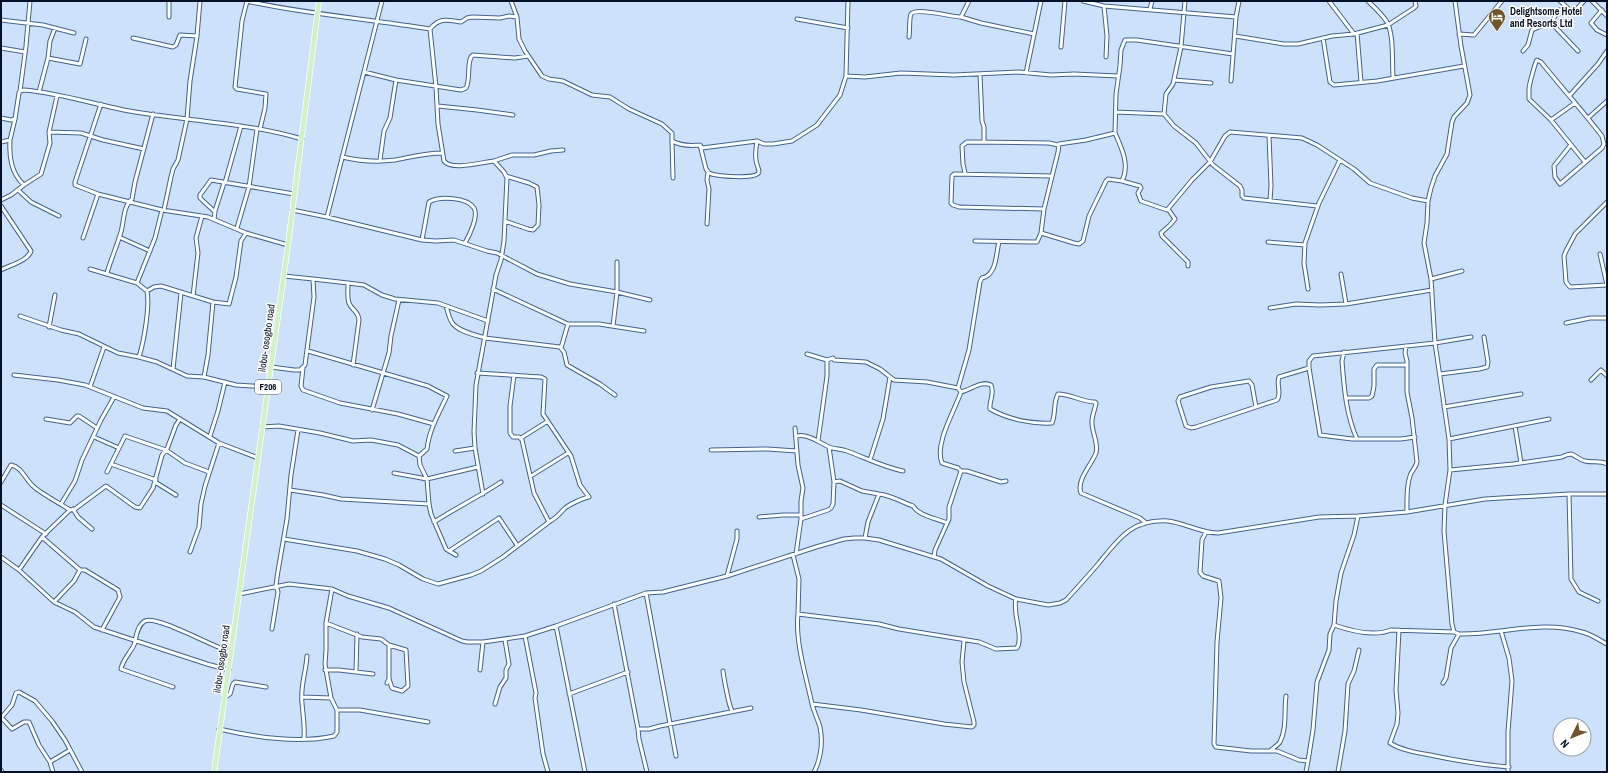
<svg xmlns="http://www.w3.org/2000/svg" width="1608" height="773" font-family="'Archivo Narrow',sans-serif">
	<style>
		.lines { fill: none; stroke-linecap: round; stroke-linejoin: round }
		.minor-casing { stroke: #3b639a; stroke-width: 5 }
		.primary-casing { stroke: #fff; stroke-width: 6 }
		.minor { stroke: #fff; stroke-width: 3 }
		.primary { stroke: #d2f1c5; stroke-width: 4.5 }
		.labels { text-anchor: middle; stroke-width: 3; stroke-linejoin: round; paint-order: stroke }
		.shield { fill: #fff; stroke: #4e5766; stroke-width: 1 }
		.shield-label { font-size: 9px; font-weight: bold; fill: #020f25 }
		.poi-label { font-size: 10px; font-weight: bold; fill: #020f25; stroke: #fff; text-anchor: start }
		.street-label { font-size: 10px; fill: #020f25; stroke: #fff }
	</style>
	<rect width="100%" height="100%" fill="#cee1fa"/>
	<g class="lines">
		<defs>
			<path id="minor" d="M169,1V17
				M246,1C306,14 369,19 430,29
				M247,1L242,21L235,87L237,89L266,94L265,108L260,129
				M511,1L517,17L519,39L525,51L542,76L549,79L563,81L592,95L610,97L629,109L662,124L672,133V141C681,146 690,146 700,145L702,148L757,141L764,144H773L792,141L817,125L840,95L846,76L848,1
				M1083,1L1104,6L1236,17
				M1185,1L1181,47L1173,84L1166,94L1164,114L1174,126L1196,143L1213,165L1240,186L1242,190V196L1244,198L1317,206
				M1329,1L1354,34
				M1368,1C1374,7 1382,14 1387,22C1394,35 1392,62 1393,77
				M1455,1L1461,46L1470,95L1467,103L1454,117L1452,122L1447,154L1435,176L1431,188L1428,201L1427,223L1424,243L1431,279L1435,343L1449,439L1450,470L1445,505L1444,531L1452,624L1454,632L1459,634C1500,635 1542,619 1582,632C1591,634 1599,640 1607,644
				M1560,1L1572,12H1574L1584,1
				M1592,1L1607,16
				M1104,6L1107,36L1106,57
				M1150,9L1152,1
				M1569,10H1559L1555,16L1552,22L1557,29L1578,51
				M1602,10L1591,23L1597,30L1607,35
				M961,17L981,23L1034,34
				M797,19L848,28
				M1,20L43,25L74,33
				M1357,33L1361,82
				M1459,34L1474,35L1502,1
				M1235,36L1284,44H1298L1332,36L1354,34L1388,25L1414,8L1416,6L1415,1
				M909,37C910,31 909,18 911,14C916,7 952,17 961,17L969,1
				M133,38L173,47L176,45L180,35L197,36
				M1323,38L1330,82L1334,85L1377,81L1464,66
				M1061,47L1065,1
				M1,48L25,52
				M1523,51L1528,45L1532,30L1541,26L1552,22
				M48,58L50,41L55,28
				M364,72L396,80L461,90L466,88C471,80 466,59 473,55L515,58L528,56
				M1026,73L1041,1
				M980,74L982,121L984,127V142
				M846,76L865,77L901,73L954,75L1019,72L1051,75L1074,74L1118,76
				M1174,80L1211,83
				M1231,81L1236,17L1239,1
				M20,91L26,46L30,1
				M39,92L48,58L80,64L86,39
				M1570,95L1598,64L1607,51
				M101,104L75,182V185L98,194L162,210L208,217L246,233L288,245
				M438,106L477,110L513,115
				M1116,112L1164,114
				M1,118L11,120L15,119L19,93L20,91L24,90C62,93 98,106 135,112C191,121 248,123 302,139
				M1588,118L1607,101
				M1551,120L1575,103
				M49,132L81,133L103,140L144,149
				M1269,136L1271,186L1270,201
				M10,140C9,157 11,173 24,185L41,174L50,143L49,132L57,96
				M672,141L673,178
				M1,142L10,140L15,119
				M700,145L706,169L709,173C715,176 757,180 759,172C759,168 756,164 756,160C755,154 756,147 757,141
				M1570,146L1554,166L1555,177L1560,184L1602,148L1604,144L1602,136C1582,110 1561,87 1541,62L1537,60C1535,63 1529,85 1529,89C1529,93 1529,96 1529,99L1551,120L1585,162
				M342,157C359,161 379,162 395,160C411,157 426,153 442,153
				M380,160L384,131L390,118L396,80
				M494,161L512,155H534L551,151L563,150
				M965,173L963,164L962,146L967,142L1049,143L1058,145
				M1052,176L954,174L952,176L951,203L953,205L959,207L1044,209L1058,152L1059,144L1086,140L1115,133L1116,94L1120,66L1121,50L1125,40H1137L1233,54
				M1122,181L1140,186L1141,188L1138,193L1141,201L1167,210L1192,180L1210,162L1225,136L1230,132L1302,138L1317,145L1354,169L1370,183L1412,198L1428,201
				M225,183L241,126
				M18,190L31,202L59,216
				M1,200L11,195L24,185
				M1607,202L1575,234L1566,251L1564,256L1566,282L1570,287L1607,285
				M1,206L31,251C28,261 10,265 1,270
				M1168,209L1175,219L1170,225L1161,233L1162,236L1188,262V266
				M164,210L171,177L173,169L178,160L187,119L190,81L197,36L200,1
				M292,210L327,217L422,240L436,241L454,240L487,251L497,253L537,274L570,284L617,292L650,300
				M215,211L224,183
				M327,217L382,1
				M214,219L215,212L200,198V195L211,180L294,194
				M505,221L528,229L533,230L538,225L539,205L537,187L529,183L506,176
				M707,224L709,189L707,180L708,172
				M237,228L249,187L257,129
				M1041,233L1074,243L1079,244L1083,241L1089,216L1106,181L1108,179L1122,181C1130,165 1122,149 1115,133
				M119,237L150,251
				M83,238L98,194
				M422,240L429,202C439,196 467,197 474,208C479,216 469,236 465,243
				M975,241L1037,242L1041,233L1044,209
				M1268,242L1305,245
				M1600,254L1607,285
				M90,269L137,283L147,291C150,306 144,341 139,357
				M107,273C111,259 117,246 121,232C124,222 123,206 132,199L135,182L153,114
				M1341,274L1346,304
				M313,279L348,283C348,289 347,298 349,303C352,311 358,310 359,320L353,365
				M1431,279L1462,271
				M137,283L155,238L162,210
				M348,283L364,285L382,295L395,299L438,303L488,321
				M493,289L568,324H599L644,331
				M1308,289L1304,263L1305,243L1319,203L1340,160
				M147,291L154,287L161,286L213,302L229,304L236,277L241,241L246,233
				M193,296L198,253L196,238L202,216
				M446,306C448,312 449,319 453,324C460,332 475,335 485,338L560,347L564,352L567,365L600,384L615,395
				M1270,308L1296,304L1320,305L1346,304L1432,290
				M20,316L61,330L79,334L118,353L139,357L157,362L187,376L204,377L236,385L268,387
				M1566,323L1590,318H1607
				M613,326L617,292V262
				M49,327L55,295
				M1406,346L1405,353L1407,361V392L1412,418L1417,462C1416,468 1411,471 1410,476C1406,487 1407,501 1407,512
				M561,348L568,324
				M308,351L428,386L447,396C439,413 429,430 427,449L419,456L420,465L427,479L429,504L431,514L446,549L456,555
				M1344,352L1342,361C1344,387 1346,415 1357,439
				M807,354L827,360L833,358L834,360L866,362L880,369L894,380L927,382L958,388L961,392C971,390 981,380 991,385C995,394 989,400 990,409C1008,419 1031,424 1052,423C1056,414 1053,403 1058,394C1071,394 1082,402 1095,402L1096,403C1095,409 1092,416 1092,421C1091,431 1099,443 1096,453C1092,464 1076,480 1081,493L1140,518L1146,523
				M271,367L294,370H300L305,365L314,297L313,279L284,276
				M303,368L301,386L303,390L340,403L398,414L434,424
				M173,369L181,293
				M477,373L541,377L545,379L543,414L571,456L580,485L589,497C583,498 568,505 564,509C559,515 556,518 549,522
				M1440,374L1479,369L1487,367L1488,362L1484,337
				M14,375L58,380L85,385L143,408L167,411L219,443L258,458
				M204,377L208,355L213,302
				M1591,380L1601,370L1607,376
				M90,387L104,347
				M958,388L969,350L980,282L982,278C997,275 996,253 999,242
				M961,392C955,410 934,444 942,463L958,468L961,471
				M1346,398H1369L1372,396L1374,386V369L1377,365H1407
				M1256,407L1252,385L1249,381L1211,387L1180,397L1178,401L1186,426L1191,428L1196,427L1277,400C1282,394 1276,384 1279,377L1309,368
				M1444,407L1521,394
				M372,410L389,353L391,336L399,300
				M46,419L70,423L77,416H79L97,428
				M1515,426L1521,463
				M262,427L279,426L320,433L353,441L371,440L398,445L419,456
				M795,428L798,465L803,488L801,501V519L796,554
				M210,436L218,411L225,382
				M797,436C807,433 820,443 829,447C834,449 841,449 847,451C866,458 883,467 903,471
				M94,437L119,448
				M1415,437L1401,439H1352L1320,435L1309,368V361L1313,356L1435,343L1471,337
				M521,438L548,421
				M1449,439L1549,419
				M818,441L827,376V360
				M711,450L767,449L797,451
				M455,451L475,448
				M870,460L883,419L890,377
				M111,464L156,480
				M1450,470L1513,464L1562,457C1564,456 1568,454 1571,454C1575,455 1580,460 1585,461C1592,463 1600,460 1607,464
				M107,472L125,436L166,450L185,463L209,472
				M394,473L427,479L478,467
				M531,476L568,453
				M1,482L11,465C22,467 25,479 33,486C40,493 61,504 70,510L42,537L19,570
				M155,482L176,495
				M834,482L840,481L862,491L879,494L868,522L865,538
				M290,490L323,495L341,499L429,504
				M483,494L475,448L474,432L476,385L496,275L501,260L504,241L507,178L504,172L494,161C483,162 451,171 444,161L438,124L436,87L430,29C440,17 447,20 461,22L467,18L472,17L500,18L509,16L517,17
				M879,494C890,495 902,502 913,506C919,516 936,518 947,523
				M1569,494L1571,579L1579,592L1598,601
				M61,504L75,481L82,460L101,420L114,397
				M1,505L46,534
				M73,509L78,517L92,529
				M70,510L75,509L106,486L135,507L140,508L153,488L162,455L167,449L176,425L180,419
				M759,517L783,515H801
				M801,519L828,510L831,508L833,504L834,482L829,447
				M434,522C456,508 480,496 501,482
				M1206,532L1202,540L1200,572L1203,576L1219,581L1221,598L1217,642L1214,744L1216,747L1251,751H1277L1299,760L1308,761L1313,730L1317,682L1329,650L1330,634L1334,625L1336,601L1341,573L1354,535L1358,516
				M42,537L80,570H85L118,590L120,597L102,630
				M284,539L357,551L385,559L399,565L423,579L438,584L471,575L481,571L503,557L549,522L534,493L522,440L519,437H513L510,433V406L514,375
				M449,551L499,518L517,545
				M190,552L199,527L201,504L205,486L219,443
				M793,555L799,579L798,614L879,624L899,629L979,642L996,649L1017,648C1024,637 1012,612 1016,599
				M1,557L19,570L54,602L75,612L94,627L207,664L229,670
				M934,557L935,550L949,519V507L961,471H967L1001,482L1006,481
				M727,576L737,539V531
				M646,593L676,756
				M239,594L289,584L332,589L348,596L389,608L462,641L467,642H483L525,636L556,626L646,593L663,592L727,576L816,547L844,539L854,538H865L879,540L941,559L988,586L1016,599L1048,605L1060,603L1066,600C1077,588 1088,576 1099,563C1119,538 1132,519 1168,521C1185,523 1201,533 1218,533L1319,517L1358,516L1407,512L1485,499L1569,494H1607
				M54,602L74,581L80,570
				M614,604L638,729L639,739L647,772
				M798,614C795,642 806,676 812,704C814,712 818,720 820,727C823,742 821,759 814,772
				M326,623L362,637L381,639L389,645V679L387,683
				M1334,625C1351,631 1373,637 1391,630L1454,632
				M556,626L585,772
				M272,629L278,592L276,585L278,571L287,519L291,475L298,430
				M1399,630L1396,690L1398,713L1397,724L1390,743C1403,751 1420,753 1435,756C1459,761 1484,765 1509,767
				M1501,631L1509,658L1512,681L1508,732V772
				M525,636L536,693L535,698L543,754L548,772
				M325,670H339L373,674
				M480,670L483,642
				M356,671L357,634
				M723,671C724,679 729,706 732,711
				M389,679L392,688L402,691L408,686L406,650L389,645
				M1443,683L1446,678L1451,648L1459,634
				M173,687L121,669C122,661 130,653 134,645C136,638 137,625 145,621C157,615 215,648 231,652
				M569,694L628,672
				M302,697L331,698
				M224,698L230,694L233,684L235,682L266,687
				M495,704L500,687L506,678V670L509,664L505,640
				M812,704L861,710L944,724L972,727L974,725V722L964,682L962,662L964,641
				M337,710H360L428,722
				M1,717L12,729L24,722H29L39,745L50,762L53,772
				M1,718L12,705L16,693L19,692L35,701L52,721L65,740L82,772
				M219,729C254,737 299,744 334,736L337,732V710L331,698L325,664L326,650V623L332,589
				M638,729H649L660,726L751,708
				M304,739C305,726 303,716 302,703C300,687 306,672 307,656
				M1270,751C1273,748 1278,745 1280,742C1287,728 1284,711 1286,696
				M50,762L70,750
				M1,770L2,772
				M1306,772L1308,761
				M1338,772L1345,731L1348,684L1354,671L1359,650"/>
			<path id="primary" d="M214,772L288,245L319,1"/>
		</defs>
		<use href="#minor" class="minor-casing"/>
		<use href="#primary" class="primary-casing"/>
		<use href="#minor" class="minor"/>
		<use href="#primary" class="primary"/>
	</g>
	<defs>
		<symbol id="hotel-pin" viewBox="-11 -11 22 30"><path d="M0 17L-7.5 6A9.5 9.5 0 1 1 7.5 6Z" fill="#715528" stroke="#fff"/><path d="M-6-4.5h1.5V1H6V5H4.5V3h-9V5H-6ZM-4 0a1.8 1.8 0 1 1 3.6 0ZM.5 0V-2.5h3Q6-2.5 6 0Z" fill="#fff"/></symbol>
	</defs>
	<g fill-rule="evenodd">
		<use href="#hotel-pin" x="1487" y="7" width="20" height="27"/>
	</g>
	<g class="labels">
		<rect class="shield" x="255" y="380" width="26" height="14" rx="3"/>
		<g class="shield-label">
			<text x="268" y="390">F206</text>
		</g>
		<g class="poi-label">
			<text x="1510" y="15">Delightsome Hotel<tspan x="1510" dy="12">and Resorts Ltd</tspan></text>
		</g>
		<g class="street-label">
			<text transform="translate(266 338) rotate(-82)" y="4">ilobu- osogbo road</text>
			<text transform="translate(221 659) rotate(-82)" y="4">ilobu- osogbo road</text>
		</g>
	</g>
	<rect width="1608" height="773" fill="none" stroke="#020f25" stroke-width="4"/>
	<g transform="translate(1572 737) rotate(227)"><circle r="19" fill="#ffffff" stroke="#9a9fa8"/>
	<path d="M0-3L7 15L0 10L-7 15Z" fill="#715528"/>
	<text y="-6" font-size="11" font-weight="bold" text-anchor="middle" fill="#020f25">N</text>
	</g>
</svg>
